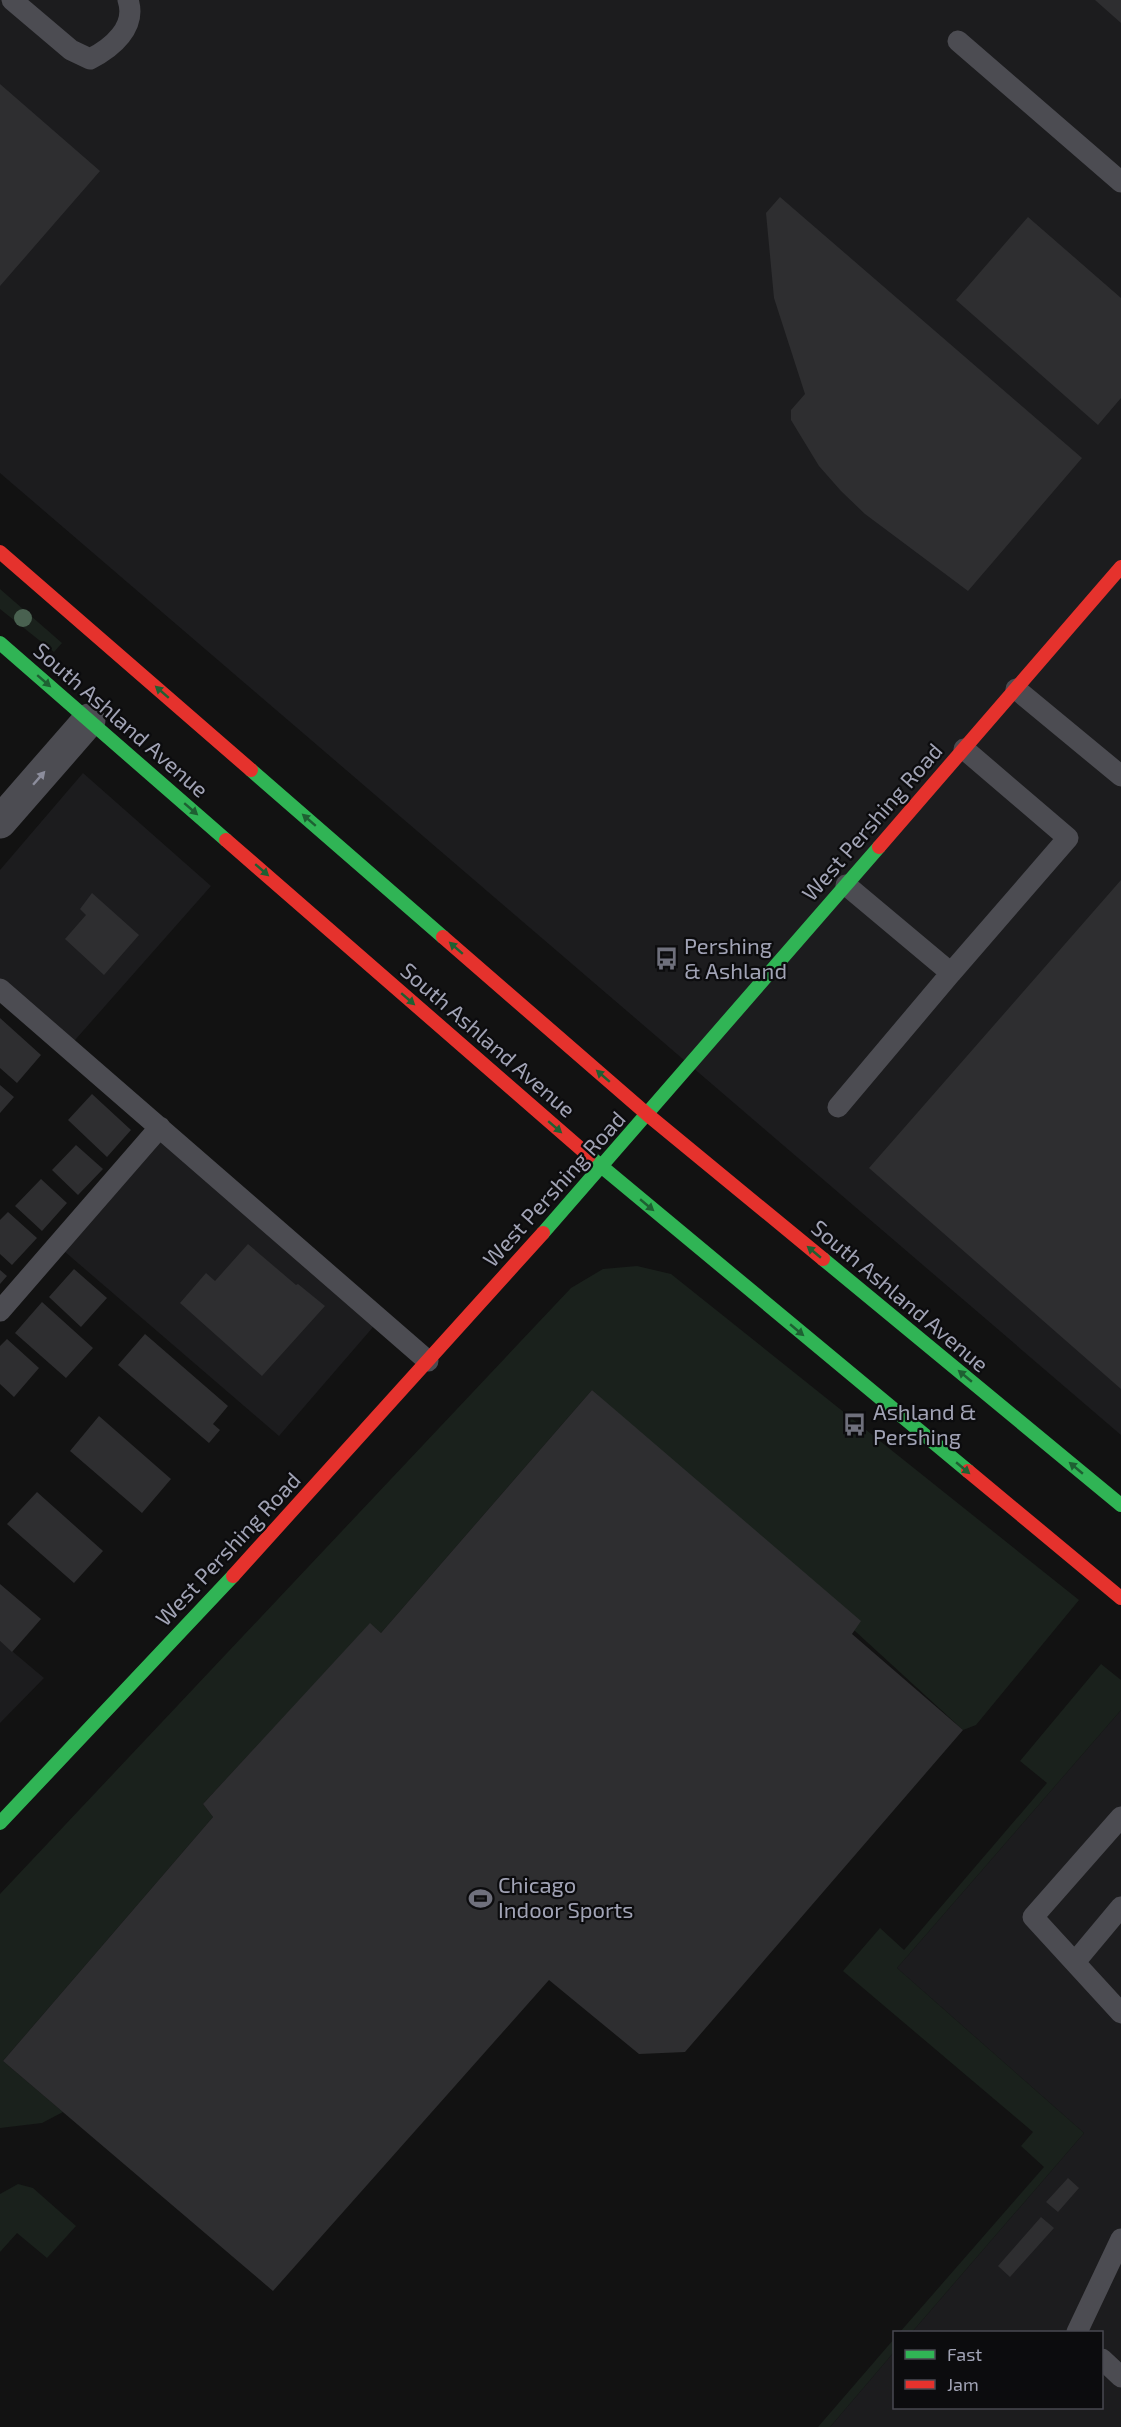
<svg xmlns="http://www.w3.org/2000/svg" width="1121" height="2427" font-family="'Exo 2',sans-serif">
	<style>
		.built { fill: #1c1c1e }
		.grass { fill: #1a211c }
		.building { fill: #2e2e30 }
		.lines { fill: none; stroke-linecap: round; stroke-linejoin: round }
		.lane { stroke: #4c4c52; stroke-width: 21 }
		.street { stroke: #4c4c52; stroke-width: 33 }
		.fast { stroke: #30b455; stroke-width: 14 }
		.jam { stroke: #e5322d; stroke-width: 14 }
		.tree { fill: #496150 }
		.oneway { fill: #1e6032 }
		.oneway2 { fill: #8c8d9c }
		.labels { text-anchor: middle; stroke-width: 4.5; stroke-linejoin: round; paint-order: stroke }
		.street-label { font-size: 22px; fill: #a1a3b5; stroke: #0c0c0e }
		.poi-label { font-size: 22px; fill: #a1a3b5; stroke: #0c0c0e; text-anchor: start }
	</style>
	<rect width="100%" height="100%" fill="#121212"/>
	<path class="built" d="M0,0H1121V1435L0,473Z
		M83,773L211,886L68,1048L0,989V870Z
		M160,1127L380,1319L279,1436L57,1245Z
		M0,1641L44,1678L0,1723Z
		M1121,1710V2427H830L894,2352V2408H1102V2332H912L1084,2133L897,1968Z"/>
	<path class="grass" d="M0,589L62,643L54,652L0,609Z
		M637,1266L671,1274L1079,1600L976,1725L963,1730L592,1390L381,1633L370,1624L203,1804L213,1817L3,2061L63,2112L42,2123L0,2128V1894L571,1288L603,1269Z
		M1101,1664L1121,1680V1710L897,1968L1084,2133L912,2332H900L1044,2167L1021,2146L1033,2132L843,1971L880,1928L904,1950L1047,1783L1020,1761Z
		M18,2184L33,2188L76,2226L47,2258L17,2233L0,2252V2194Z
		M894,2339V2352L830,2427H818Z"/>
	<path class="building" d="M1095,0H1121V23Z
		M0,84L100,171L0,286Z
		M780,197L1082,458L968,591L865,514L841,491L819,466L791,420V410L805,394L774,298L766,213Z
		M1028,217L1121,298V398L1098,425L956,300Z
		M1121,880V1389L869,1168Z
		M92,893L139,935L104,975L65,939L86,915L80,909Z
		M0,1018L41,1055L17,1083L0,1068Z
		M0,1085L14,1097L0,1113Z
		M92,1094L131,1130L107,1157L68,1120Z
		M76,1145L103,1169L78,1195L52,1170Z
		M41,1179L67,1203L42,1231L15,1206Z
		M8,1212L37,1238L12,1265L0,1254V1220Z
		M248,1244L296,1285L298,1284L325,1306L262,1376L180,1303L206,1273L215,1281Z
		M74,1269L107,1298L81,1327L49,1297Z
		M0,1270L7,1276L0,1284Z
		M42,1302L93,1348L66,1378L15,1333Z
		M145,1334L228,1406L213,1424L220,1430L209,1443L118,1365Z
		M7,1339L39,1368L14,1397L0,1384V1346Z
		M592,1390L861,1621L852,1634L963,1730L685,2052L639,2054L549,1980L273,2291L3,2061L213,1817L203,1804L370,1623L381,1633Z
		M99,1416L171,1479L142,1513L70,1451Z
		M37,1492L103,1551L74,1583L7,1524Z
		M0,1584L41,1619L12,1652L0,1641Z
		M1068,2178L1079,2188L1058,2212L1046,2202Z
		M1041,2217L1054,2228L1010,2277L998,2266Z"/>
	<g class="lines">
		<path class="lane" d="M12,0L71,50L90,59C112,48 137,27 128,0
			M958,41L1121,182
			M1016,689L1121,776
			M846,885L951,973L1068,838L964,749
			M0,989L428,1361
			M838,1107L951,973
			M0,1311L160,1127
			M1121,1817L1033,1917L1121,2013
			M1075,1962L1121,1907
			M1077,2332L1121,2239
			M1102,2359L1121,2377"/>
		<path class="street" d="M0,822L89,720"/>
		<path class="fast" d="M0,643L226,840
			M251,770L443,937
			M589,1156L968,1471
			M543,1233L879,847
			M823,1259L1121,1505
			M0,1823L233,1576"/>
		<path class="jam" d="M0,552L251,770
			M226,840L589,1156
			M879,847L1121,567
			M443,937L648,1115L823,1259
			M968,1471L1121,1598
			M233,1576L543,1233"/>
	</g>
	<circle class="tree" cx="23" cy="618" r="9"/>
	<defs><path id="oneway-solid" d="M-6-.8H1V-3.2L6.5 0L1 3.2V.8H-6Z" transform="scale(1.5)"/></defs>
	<g class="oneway">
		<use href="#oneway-solid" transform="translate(44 681) rotate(41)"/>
		<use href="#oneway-solid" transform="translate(162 692) rotate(-139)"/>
		<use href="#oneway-solid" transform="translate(191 809) rotate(41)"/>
		<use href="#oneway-solid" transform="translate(309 820) rotate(-139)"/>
		<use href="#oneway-solid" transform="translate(262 870) rotate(41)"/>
		<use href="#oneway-solid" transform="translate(456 948) rotate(-139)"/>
		<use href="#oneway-solid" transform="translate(408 999) rotate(41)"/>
		<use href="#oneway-solid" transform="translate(603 1076) rotate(-139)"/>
		<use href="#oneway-solid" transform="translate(555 1127) rotate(41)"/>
		<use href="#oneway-solid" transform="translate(647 1205) rotate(40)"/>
		<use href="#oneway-solid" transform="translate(814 1252) rotate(-140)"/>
		<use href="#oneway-solid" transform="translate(797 1330) rotate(40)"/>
		<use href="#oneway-solid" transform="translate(965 1376) rotate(-140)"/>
		<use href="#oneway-solid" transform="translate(963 1468) rotate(40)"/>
		<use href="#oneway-solid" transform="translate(1076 1468) rotate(-140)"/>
	</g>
	<use class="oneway2" href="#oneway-solid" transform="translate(39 778) rotate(-49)"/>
	<defs>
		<symbol id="bus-bare" viewBox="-9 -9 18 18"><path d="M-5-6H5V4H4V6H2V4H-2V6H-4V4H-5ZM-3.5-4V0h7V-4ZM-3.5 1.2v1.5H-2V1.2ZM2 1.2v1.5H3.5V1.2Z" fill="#6f707c" stroke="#0c0c0e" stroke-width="2.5" paint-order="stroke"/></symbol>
		<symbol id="stadium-bare" viewBox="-9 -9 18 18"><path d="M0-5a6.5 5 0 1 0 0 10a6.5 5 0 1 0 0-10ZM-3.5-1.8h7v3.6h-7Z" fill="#6f707c" stroke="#0c0c0e" stroke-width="2.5" paint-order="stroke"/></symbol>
	</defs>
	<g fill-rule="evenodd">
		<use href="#bus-bare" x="650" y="942" width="33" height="33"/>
		<use href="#bus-bare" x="838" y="1408" width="33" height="33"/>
		<use href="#stadium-bare" x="464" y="1882" width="33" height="33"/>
	</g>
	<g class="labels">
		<g class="street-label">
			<text transform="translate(121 720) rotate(41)" y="8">South Ashland Avenue</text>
			<text transform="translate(872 822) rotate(-49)" y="8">West Pershing Road</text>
			<text transform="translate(488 1040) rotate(41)" y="8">South Ashland Avenue</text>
			<text transform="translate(554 1189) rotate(-48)" y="8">West Pershing Road</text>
			<text transform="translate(900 1296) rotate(40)" y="8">South Ashland Avenue</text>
			<text transform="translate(228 1549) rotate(-47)" y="8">West Pershing Road</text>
		</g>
		<g class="poi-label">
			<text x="684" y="954">Pershing<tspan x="684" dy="25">&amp; Ashland</tspan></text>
			<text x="873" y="1420">Ashland &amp;<tspan x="873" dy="25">Pershing</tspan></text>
			<text x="498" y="1893">Chicago<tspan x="498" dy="25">Indoor Sports</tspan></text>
		</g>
	</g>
	<rect x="893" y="2331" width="210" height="78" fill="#0c0c0e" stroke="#484851" stroke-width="1.5"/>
	<rect x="905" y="2350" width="30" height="9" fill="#30b455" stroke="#484851" stroke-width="1.5"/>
	<text x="947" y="2361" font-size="18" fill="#a1a3b5">Fast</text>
	<rect x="905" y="2380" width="30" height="9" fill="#e5322d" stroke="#484851" stroke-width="1.5"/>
	<text x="947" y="2391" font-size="18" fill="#a1a3b5">Jam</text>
</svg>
